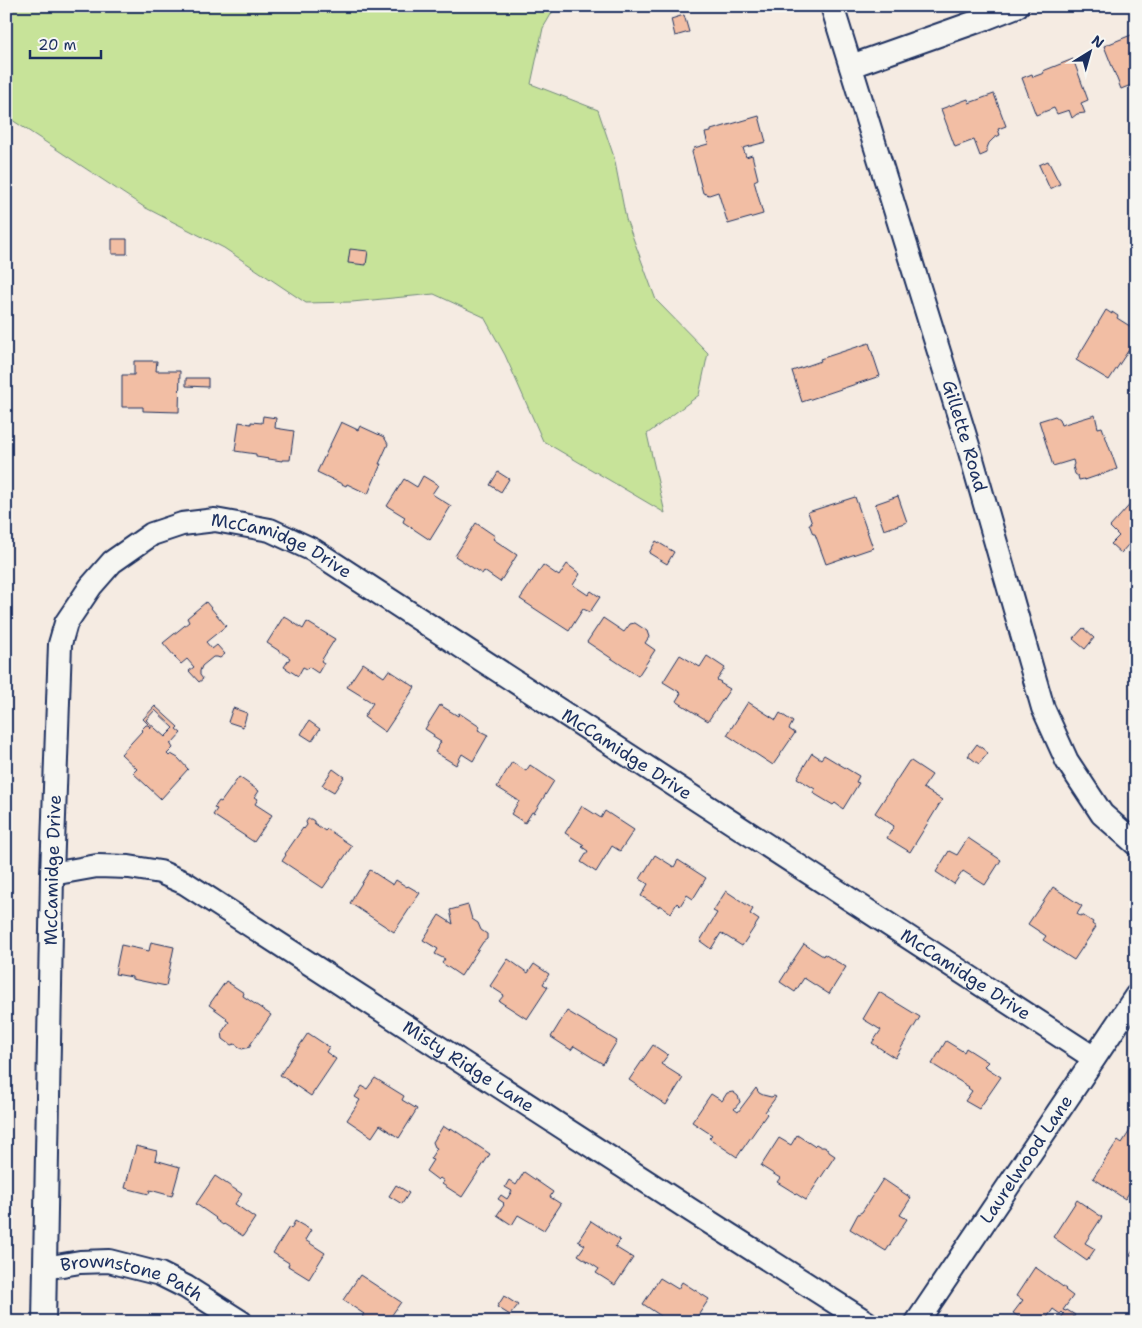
<svg xmlns="http://www.w3.org/2000/svg" width="1142" height="1328" font-family="'Shantell Sans',sans-serif">
	<style>
		.green { fill: #c7e399; stroke: #71897c }
		.building { fill: #f2bea4; stroke: #1b2f5e; fill-rule: evenodd }
		.lines { fill: none; stroke-linecap: round; stroke-linejoin: round }
		.minor-casing { stroke: #1b2f5e; stroke-width: 26 }
		.minor { stroke: #f6f6f2; stroke-width: 22 }
		.labels { text-anchor: middle; stroke-width: 5; stroke-linejoin: round; paint-order: stroke }
		.street-label { font-size: 18px; fill: #1b2f5e; stroke: #f6f6f2 }
	</style>
	<rect width="100%" height="100%" fill="#f5ebe2"/>
	<filter id="ink" filterUnits="userSpaceOnUse"><feTurbulence type="fractalNoise" baseFrequency=".02" numOctaves="2"/><feDisplacementMap in="SourceGraphic" scale="10" xChannelSelector="R" yChannelSelector="G"/><feConvolveMatrix kernelMatrix="1 2 1 2 8 2 1 2 1" color-interpolation-filters="sRGB"/></filter>
	<g filter="url(#ink)">
		<path class="green" d="M6,6H556L543,28L531,84L598,110L614,157L626,219L656,300L708,353L699,395L647,434L665,513L543,441L505,355L484,317L434,294L352,302L306,303L224,248L144,207L6,116Z"/>
		<path class="building" d="M684,15L689,32L675,36L671,19Z
			M1136,33V83L1121,89L1104,46Z
			M1073,59L1088,100L1081,103L1085,113L1077,114L1072,118L1069,110L1057,114L1054,108L1036,115L1022,78L1032,74L1033,77L1044,73L1043,71Z
			M994,94L1006,126L998,129L1000,135L994,138L989,143L987,148V153L980,156L974,140L955,147L941,109L968,99L969,103Z
			M759,116L766,142L743,148L746,157L752,155L758,179L754,181L763,214L728,224L718,192L709,195L703,193L692,152L694,148L708,144L705,133L711,132V130Z
			M1048,161L1060,184L1050,189L1039,165Z
			M112,239H127V254H112Z
			M350,249L368,251L366,265L348,263Z
			M1106,310L1112,314V312L1118,316L1117,318L1136,330V339L1109,380L1076,360Z
			M869,343L880,376L802,402L792,371L821,361L820,359Z
			M134,361H157L156,371H180L179,412L143,411V407H122V375H134Z
			M186,378H208V387L186,386Z
			M1095,415L1098,428L1102,427L1117,469L1085,480L1084,479L1079,480L1078,476L1075,474L1073,466L1074,464L1073,460L1053,466L1039,421L1055,416L1059,419L1061,425Z
			M263,416L276,418L275,428L294,431L290,460H282V461L256,457V454L235,451L239,422L251,424V422L262,423Z
			M341,422L358,430L360,426L384,437L388,444L379,464H381L368,494L347,484L346,486L317,472Z
			M498,472L509,479L501,492L490,485Z
			M423,476L438,485L432,494L451,506L430,540L403,522L405,517L387,506L404,479L417,487Z
			M898,496L907,522L884,530L875,504Z
			M855,497L873,548L826,564L815,534H813L809,524H812L808,512Z
			M1134,500L1136,502V551L1128,545L1121,553L1111,544L1119,536L1110,527Z
			M476,523L495,536L493,539L517,555L500,582L484,571L482,574L455,556Z
			M656,541L674,552L667,564L649,553Z
			M567,564L580,574L573,585L588,595L591,591L600,597L590,612L583,609L569,631L520,599L543,565L559,576Z
			M206,602L226,626L206,642L212,649L217,645L225,654L220,658L217,657H213L202,666L200,671V675L203,679L199,682L189,671L194,667L187,659L181,664L163,643L189,622L187,618Z
			M284,616L303,629L307,622L335,639L321,661L324,663L318,673L309,667L307,669L303,667L298,676L284,667L290,658L267,643Z
			M603,618L624,632L630,624L635,623L647,631L649,637L645,643L655,650L638,676L587,642Z
			M1083,628L1094,638L1085,649L1073,639Z
			M680,655L700,667L707,656L725,668L717,680L721,682L720,683L730,689L708,721L676,701L681,693L663,682Z
			M363,663L384,677L389,670L415,687L385,732L364,717L373,703L347,687Z
			M748,702L776,720L780,713L793,722L789,729L795,733L773,765L727,735Z
			M440,705L458,716L459,713L480,727L478,730L488,735L473,761L462,754L456,765L435,752L441,742L433,737L434,735L425,729Z
			M155,706L178,727L176,729L181,733L172,743H170L173,748L167,754L169,756L171,754L178,758L188,769L161,799L133,773L137,769L121,754L142,731L141,730L146,725H148L151,728V727L143,719ZM155,710L174,728L165,737L146,720Z
			M233,708L247,713L243,727L228,722Z
			M309,721L320,729L312,741L301,734Z
			M977,744L988,753L979,764L968,756Z
			M812,753L821,759L824,755L859,776L856,782L859,783L843,809L835,803L833,805L813,793L815,789L797,778Z
			M909,761H911L932,775L923,788L942,800L910,852L887,838L894,826L875,813Z
			M512,762L526,771L530,765L554,781L534,813L532,812L525,823L511,814L519,801L497,787Z
			M333,769L344,777L334,792L322,785Z
			M239,777L259,791L255,797L258,799L255,804L272,815L254,842L213,815L217,809L214,808L219,801L221,802Z
			M582,806L601,818L605,811L634,830L620,851L612,846L596,872L581,862L588,851L582,847L584,845L565,833Z
			M308,819H311L314,821V823L325,831L327,829L352,846L323,888L282,861L286,855L285,854L303,828L304,829L307,825L306,822Z
			M968,838L1001,860L985,885L963,871L954,884L936,872L949,851L957,855Z
			M655,855L674,867L678,860L706,878L693,899L687,895L680,906L677,903L671,913L659,905V907L641,896L648,884L640,879Z
			M370,870L393,885L396,880L407,887L408,886L420,893L394,932L350,903L354,897H353Z
			M1053,887L1082,906L1077,914L1080,916L1082,915L1093,922L1092,924L1096,927L1074,960L1043,940L1046,936L1028,924Z
			M726,891L753,909L750,914L759,920L742,946L721,933L711,949L700,941L717,913L713,911Z
			M468,905L472,919L478,923L481,930L487,934V939L483,942L461,976L442,963L445,959L435,954L438,949L423,940L439,915L453,924L450,910Z
			M151,942L174,947L166,986L132,979V977L115,974L121,945L149,951Z
			M804,944L823,956L824,954L846,967L829,994L804,978L795,992L780,982L789,968H788Z
			M508,959L528,973L534,964L549,974L543,984L548,987L527,1019L499,1001L504,995L490,986Z
			M226,981L244,993L243,996L271,1015L250,1045V1047L242,1049L235,1044L231,1045L223,1039L222,1032L229,1022L226,1020L227,1018L209,1005Z
			M879,992L920,1017L895,1058L872,1043L881,1030L863,1019Z
			M567,1011L617,1041L603,1064L574,1046L571,1050L551,1037Z
			M308,1033L329,1047L326,1052L336,1059L311,1096L280,1075Z
			M946,1041L964,1052L966,1048L988,1062L984,1066L1001,1077L979,1109L965,1101L972,1091L968,1088L969,1087L932,1064Z
			M653,1045L668,1055L661,1064L683,1078L666,1105L629,1080Z
			M375,1078L404,1096L402,1100L417,1109L399,1138L380,1125L372,1137L347,1120L360,1100L355,1097L362,1086L367,1089Z
			M756,1088L759,1093L763,1095L771,1097L774,1096L776,1097L765,1112L767,1114L737,1157L709,1138L712,1135L692,1122L711,1094L722,1101L727,1093L733,1092L738,1096L740,1102L734,1109L738,1112Z
			M443,1126L449,1130L451,1128L490,1154L462,1197L442,1184L444,1181L440,1178L438,1180L426,1171L433,1160L430,1159L437,1148L435,1147L433,1142Z
			M1133,1126L1136,1128V1182L1125,1199L1093,1178L1118,1140L1122,1143Z
			M797,1135L814,1146L816,1144L821,1147H824L828,1149L829,1152L835,1156L806,1200L777,1182L780,1178L761,1166L779,1138L791,1145Z
			M136,1146L157,1151L155,1160L180,1167L172,1196L150,1190L149,1194L125,1188Z
			M524,1172L553,1192L550,1197L561,1204L544,1230L518,1215L512,1225L497,1215L504,1205L503,1204L504,1203L498,1199L501,1195L507,1199L512,1191L505,1187L509,1180L516,1185Z
			M215,1176L242,1194L235,1204L255,1218L243,1236L224,1224L223,1225L215,1219L216,1218L196,1204Z
			M883,1179L911,1198L900,1215L907,1219L886,1251L850,1229L858,1214L862,1212Z
			M396,1185L409,1193L402,1204L389,1196Z
			M1077,1200L1102,1217L1085,1243L1095,1249L1087,1261L1053,1237Z
			M295,1221L311,1230L305,1240L325,1253L309,1279L288,1266L289,1263L273,1253L289,1227L291,1229Z
			M591,1221L620,1240L615,1247L633,1258L615,1285L596,1273L599,1269L578,1255L585,1245L578,1241Z
			M1136,1246V1258L1130,1255Z
			M1035,1267L1066,1289L1065,1290L1073,1296L1063,1310L1066,1311L1067,1310L1075,1315L1070,1322L1061,1318L1064,1314L1062,1312L1060,1314L1053,1309L1044,1322H1026L1013,1313L1023,1300L1016,1296Z
			M360,1275L401,1302L387,1322H370L362,1316L364,1314L343,1300Z
			M660,1278L678,1289L682,1282L709,1299L695,1320L690,1317L687,1322H661L664,1318L643,1304Z
			M504,1296L518,1305L510,1315L497,1307Z"/>
		<g class="lines">
			<defs>
				<g id="minor">
					<path id="s1" d="M832,6L970,452L1043,708L1067,761L1102,814L1136,844"/>
					<path d="M851,66L984,19L1017,6"/>
					<path id="s2" d="M52,874L97,866L129,867L160,872L185,883L692,1211L866,1322"/>
					<path id="s3" d="M45,1268L80,1262L109,1261L160,1274L186,1287L241,1322"/>
					<path id="s4" d="M44,1322L52,874L60,644L66,623L91,586L112,562L152,534L182,524L215,520L270,530L313,550L1094,1058"/>
					<path id="s5" d="M917,1322L1136,996"/>
				</g>
			</defs>
			<use href="#minor" class="minor-casing"/>
			<use href="#minor" class="minor"/>
		</g>
	</g>
	<g class="labels">
		<g class="street-label">
			<text dy="6" stroke="none"><textPath href="#s1" startOffset="450">Gillette Road</textPath></text>
			<text dy="6" stroke="none"><textPath href="#s4" startOffset="962">McCamidge Drive</textPath></text>
			<text dy="6" stroke="none"><textPath href="#s4" startOffset="1368">McCamidge Drive</textPath></text>
			<text dy="6" stroke="none"><textPath href="#s4" startOffset="452">McCamidge Drive</textPath></text>
			<text dy="6" stroke="none"><textPath href="#s4" startOffset="1772">McCamidge Drive</textPath></text>
			<text dy="6" stroke="none"><textPath href="#s2" startOffset="474">Misty Ridge Lane</textPath></text>
			<text dy="6" stroke="none"><textPath href="#s5" startOffset="196">Laurelwood Lane</textPath></text>
			<text dy="6" stroke="none"><textPath href="#s3" startOffset="90">Brownstone Path</textPath></text>
		</g>
	</g>
	<rect width="1142" height="1328" fill="none" stroke="#f6f6f2" stroke-width="25"/>
	<rect x="12" y="12" width="1117" height="1303" fill="none" stroke="#1b2f5e" stroke-width="2" filter="url(#ink)"/>
	<g transform="translate(1090 52) rotate(37)" stroke="#f6f6f2" stroke-width="4" paint-order="stroke">
	<path d="M0-4L9 19L0 12L-9 19Z" fill="#1b2f5e"/>
	<text y="-8" font-size="14" font-weight="bold" text-anchor="middle" fill="#1b2f5e">N</text>
	</g>
	<path d="M30 50v8h71v-8" fill="none" stroke="#1b2f5e" stroke-width="2.5"/>
	<text x="38" y="50" font-size="15" fill="#1b2f5e" stroke="#f6f6f2" stroke-width="4" paint-order="stroke">20 m</text>
</svg>
